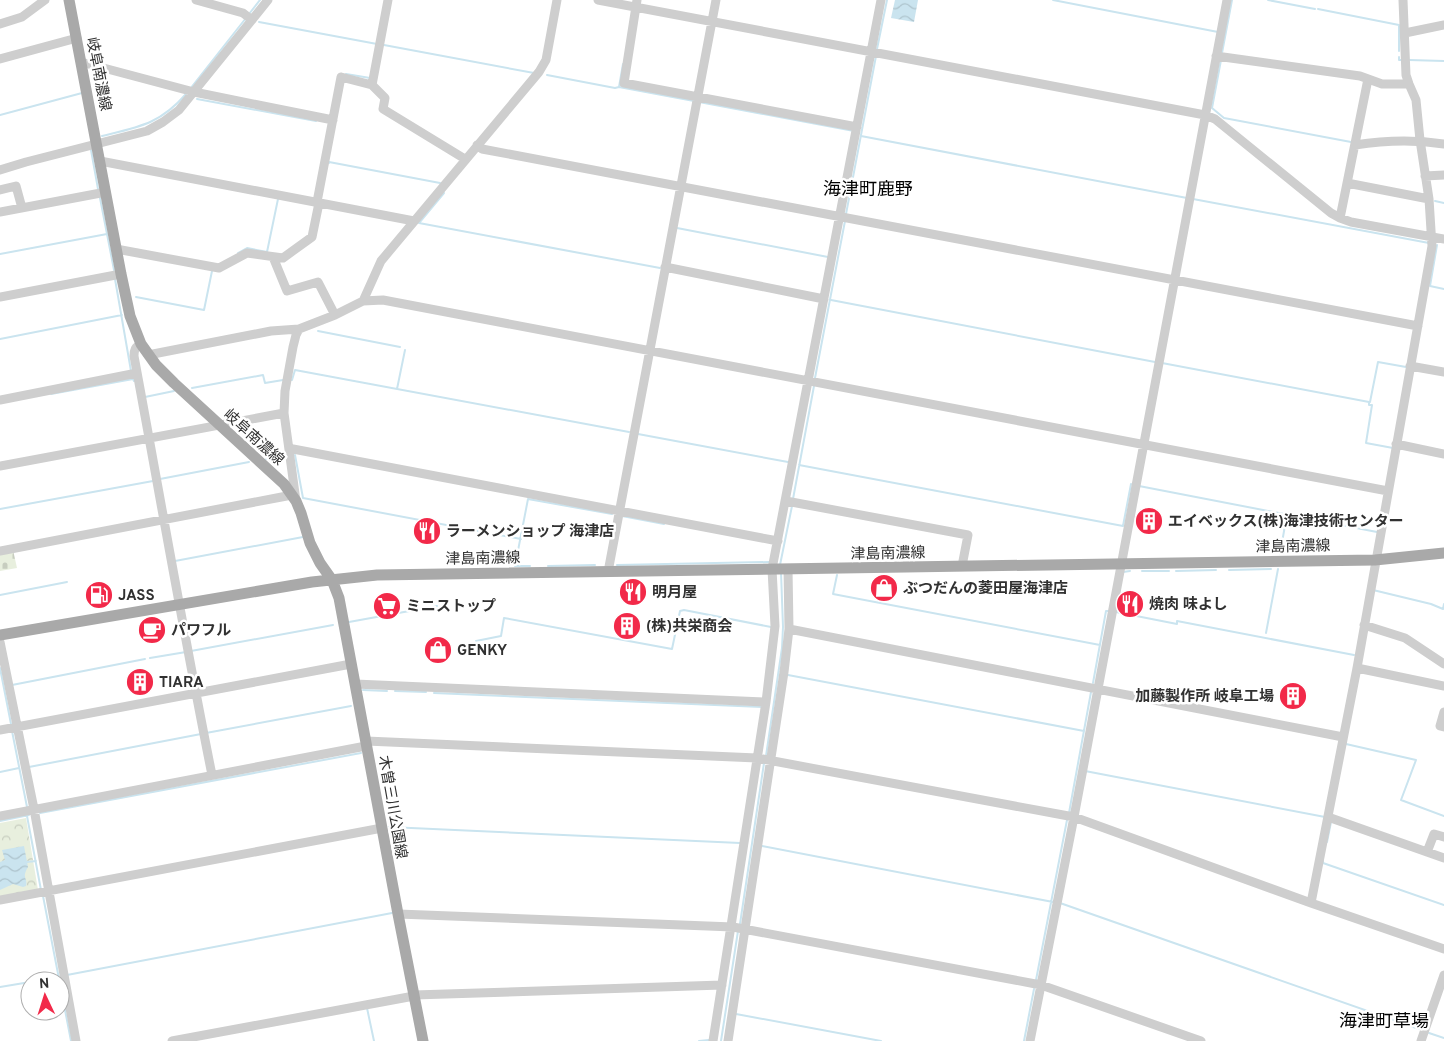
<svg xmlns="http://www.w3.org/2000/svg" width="1444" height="1041" font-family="Overpass,'Noto Sans JP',sans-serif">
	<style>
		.cemetery { fill: url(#cemetery-stones) }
		.park { fill: url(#park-crowns) }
		.water { fill: url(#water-waves) }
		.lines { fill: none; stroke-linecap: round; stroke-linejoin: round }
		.stream { stroke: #cae4ef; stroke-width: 2 }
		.minor { stroke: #cecece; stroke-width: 9 }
		.major { stroke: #a9a9a9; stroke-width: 11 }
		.labels { text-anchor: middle; stroke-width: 5; stroke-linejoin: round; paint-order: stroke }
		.street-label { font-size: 15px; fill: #313131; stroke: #fff }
		.poi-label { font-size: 15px; font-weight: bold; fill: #313131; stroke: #fff; text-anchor: start }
		.quarter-label { font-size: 18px; fill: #000; stroke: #fff }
	</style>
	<defs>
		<pattern id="cemetery-stones" width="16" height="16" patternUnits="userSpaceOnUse" patternTransform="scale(1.25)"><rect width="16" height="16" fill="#e8efde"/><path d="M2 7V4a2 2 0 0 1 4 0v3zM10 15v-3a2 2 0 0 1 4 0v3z" fill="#c7cdbf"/></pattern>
		<pattern id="park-crowns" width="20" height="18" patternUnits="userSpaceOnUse" patternTransform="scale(1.25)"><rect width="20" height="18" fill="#e8efde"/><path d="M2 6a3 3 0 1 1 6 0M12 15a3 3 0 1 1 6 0" fill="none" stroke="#c7cdbf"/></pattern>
		<pattern id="water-waves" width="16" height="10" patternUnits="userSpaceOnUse" patternTransform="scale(1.25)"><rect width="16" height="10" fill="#cae4ef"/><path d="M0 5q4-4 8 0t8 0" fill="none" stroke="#aec4cd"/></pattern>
	</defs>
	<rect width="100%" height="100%" fill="#fff"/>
	<path class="cemetery" d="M13,550L17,568L0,571V552Z"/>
	<path class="park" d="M26,818L38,890L0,897V823Z"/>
	<path class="water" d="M895,0H918L914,22L891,18Z
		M24,846L28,867C21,879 28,877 26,886L23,887L13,884L0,890V862L5,860L2,850Z"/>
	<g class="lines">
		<path class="stream" d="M1053,0L1218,32
			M1268,0L1315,9
			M1318,9L1399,25V51
			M249,14L260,0
			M259,22L377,44
			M384,45L534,73
			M877,49L887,0
			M1222,53L1232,0
			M1399,57V60H1401
			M1221,60L1212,108L1224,118L1351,142
			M1409,60L1444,61
			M623,64L619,87L694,101
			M346,74L370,78
			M547,75L615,88L619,87
			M190,89L246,18
			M197,99L316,121
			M699,102L854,131
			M0,115L82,93
			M102,136C139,127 160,124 186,94
			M861,136L1187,198
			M91,150L98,189
			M329,163V162L440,183
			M444,193L419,223L660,268
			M100,198L114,270
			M1193,199L1429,243
			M1435,201L1444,203
			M846,214L876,56
			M677,228L828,257
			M1437,245L1430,286L1444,289
			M238,253L247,248L267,252L278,199
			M0,254L107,234
			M115,279L131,371
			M136,297L204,310L212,271
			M831,300L1155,362
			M318,331L400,347
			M0,339L122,315
			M1162,363L1369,402V405H1372L1366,443L1393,448
			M815,378L845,221
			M290,380H292L295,370L629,432
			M192,388L263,375L265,383L283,380
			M397,389L405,350
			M51,394L133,379L134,381
			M145,397L174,391
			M1370,402L1378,362L1406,367
			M638,434L788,462
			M295,455L303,498L521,539
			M266,459L286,455
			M799,465L1123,526L1131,484
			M160,479L249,462
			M1139,486L1377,532
			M793,499L814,386
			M0,509L153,481
			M622,516L664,524
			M1280,554L1287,514
			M175,561L303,537
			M617,565L770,562
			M780,565L792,506
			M530,566H515L528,499L612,514
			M548,566L595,565
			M1229,570L1271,569
			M1142,571H1169
			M1176,571L1216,570
			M1123,572L1130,571
			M837,575L833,594L1100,645
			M1373,590L1431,604L1443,609L1444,604
			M0,595L67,582
			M1116,612L1177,624V621L1354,655
			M349,622L437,606
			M1266,633L1278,569
			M476,641L501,636L504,618L672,649L680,611L684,610L771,627
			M191,651L333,625
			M150,658L186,652
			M0,668L11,724
			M788,675L1084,731
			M1093,683L1106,611H1108
			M12,685L145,659
			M363,690L387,691
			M395,691L426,692
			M434,693L762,707
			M12,731L27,807
			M206,733L351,706
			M1346,744L1416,760L1401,800L1444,816
			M766,756L782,648L783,627L781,572
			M29,767L201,734
			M1085,771L1325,817
			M0,772L19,768
			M40,813L361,753
			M1069,813L1091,692
			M27,816L41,890
			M0,821L29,815
			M389,827L740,843
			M1327,842L1331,822
			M762,846L1053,902
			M1323,861V863L1444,905
			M27,862L36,861
			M43,896L71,1041
			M1060,903L1419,1029
			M740,924L764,763
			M67,975L392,913
			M1036,980L1067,820
			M33,981L59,976
			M0,987L30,982
			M367,1008L374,1041
			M736,1014L881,1041
			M1429,1033L1444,1038
			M699,1041L709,1040
			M721,1041L738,931
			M1024,1041L1034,989"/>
		<path class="minor" d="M196,0L243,13L252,20
			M598,0L1205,115L1215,119L1331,213L1340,218L1351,222L1444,239
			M637,0L624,83L857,127
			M0,24L22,17L45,0
			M1405,33L1444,25
			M1216,56L1360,76L1382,84H1409
			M0,59L77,38
			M81,62L194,92L333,120
			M372,85L385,98L383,109L465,159
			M477,145L482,149L1418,326
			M1355,145C1386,140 1413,139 1444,144
			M100,161L414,221
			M0,170L26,162L147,131L163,122L179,110L268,0
			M1425,176L1444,175
			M1347,183L1429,199
			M0,190L16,186L22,208
			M317,202L341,77L372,85L388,0
			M0,212L106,192
			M1340,218L1368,79
			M116,249L219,268L247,253L283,258L312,237L319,203
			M273,257L287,291L318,282L335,315
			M665,267L824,299
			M0,297L121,274
			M363,301L381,261L539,72L546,60L557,0
			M141,344C135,347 134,350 134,356C160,496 184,636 212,775
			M148,355L271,331L299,329L335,315L363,301L383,300L1388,491
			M1410,366L1444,372
			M0,400L137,373
			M1396,444L1444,454
			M289,450L293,449L778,541
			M0,466L284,413
			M296,501L284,413L285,391L293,347L296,335L299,329
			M786,501L968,535L962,566
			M0,551L292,495
			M608,572L716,0
			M1364,625L1405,638L1444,664
			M789,629L1343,737
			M0,642L34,809L76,1041
			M1357,668L1444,686
			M355,684L766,702
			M1444,712L1440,726L1444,727
			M0,730L351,664
			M366,741L757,758L1074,817L1311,903L1444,949
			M0,816L366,746
			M1328,817L1444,858
			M1427,852L1434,834L1444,837
			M0,900L382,828
			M1311,903L1357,668L1432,246L1429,199L1420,140L1416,100L1409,84L1406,75L1403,0
			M398,914L733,927L1041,985L1201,1041
			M414,995L722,985
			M172,1041L414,996
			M713,1041L766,702L775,626L772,569L881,0
			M728,1041L784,672L789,629L788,569
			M1030,1041L1074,817L1227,0
			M1421,1041L1444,975"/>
		<path class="major" d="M69,0L121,274L130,316L141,344L156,365L174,383L284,484L296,501L301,513L310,543L320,563L332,580L339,598L398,914L423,1041
			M0,635L312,582L377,575L1375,560L1444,553"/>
	</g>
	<defs>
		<symbol id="building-disc" viewBox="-11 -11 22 22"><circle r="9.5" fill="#f22949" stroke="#fff"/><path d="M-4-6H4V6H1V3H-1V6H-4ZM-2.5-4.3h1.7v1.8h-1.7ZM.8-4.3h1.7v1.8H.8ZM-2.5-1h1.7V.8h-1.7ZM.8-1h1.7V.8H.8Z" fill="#fff"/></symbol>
		<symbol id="restaurant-disc" viewBox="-11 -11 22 22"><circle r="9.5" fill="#f22949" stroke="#fff"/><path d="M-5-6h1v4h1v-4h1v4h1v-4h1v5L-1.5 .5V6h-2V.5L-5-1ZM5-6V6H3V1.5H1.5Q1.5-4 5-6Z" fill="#fff"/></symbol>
		<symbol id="shop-disc" viewBox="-11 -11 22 22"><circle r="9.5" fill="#f22949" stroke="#fff"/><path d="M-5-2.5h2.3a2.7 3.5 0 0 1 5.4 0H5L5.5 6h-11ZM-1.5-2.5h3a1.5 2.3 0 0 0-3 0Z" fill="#fff"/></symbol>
		<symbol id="fuel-disc" viewBox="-11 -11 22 22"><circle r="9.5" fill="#f22949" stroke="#fff"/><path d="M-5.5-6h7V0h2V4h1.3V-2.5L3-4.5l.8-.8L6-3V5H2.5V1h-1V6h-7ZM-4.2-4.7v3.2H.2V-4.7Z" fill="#fff"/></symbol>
		<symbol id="supermarket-disc" viewBox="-11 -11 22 22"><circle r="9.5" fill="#f22949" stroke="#fff"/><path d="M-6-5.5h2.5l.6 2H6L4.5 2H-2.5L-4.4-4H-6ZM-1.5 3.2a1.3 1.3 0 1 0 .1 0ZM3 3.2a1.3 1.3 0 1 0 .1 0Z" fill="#fff"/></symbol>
		<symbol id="cafe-disc" viewBox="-11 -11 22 22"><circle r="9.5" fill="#f22949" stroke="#fff"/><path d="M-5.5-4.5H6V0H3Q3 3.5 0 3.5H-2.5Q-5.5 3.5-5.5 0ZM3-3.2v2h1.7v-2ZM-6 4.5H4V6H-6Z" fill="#fff"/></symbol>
	</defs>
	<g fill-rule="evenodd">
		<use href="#building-disc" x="1133" y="505" width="32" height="32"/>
		<use href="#restaurant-disc" x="411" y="515" width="32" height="32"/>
		<use href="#shop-disc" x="868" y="572" width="32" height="32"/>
		<use href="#restaurant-disc" x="617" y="576" width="32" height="32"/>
		<use href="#fuel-disc" x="83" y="579" width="32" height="32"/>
		<use href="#restaurant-disc" x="1114" y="588" width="32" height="32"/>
		<use href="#supermarket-disc" x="371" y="590" width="32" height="32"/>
		<use href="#building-disc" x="611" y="610" width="32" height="32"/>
		<use href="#cafe-disc" x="136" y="614" width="32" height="32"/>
		<use href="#shop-disc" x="422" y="634" width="32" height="32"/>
		<use href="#building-disc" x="124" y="666" width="32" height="32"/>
		<use href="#building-disc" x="1277" y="680" width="32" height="32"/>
	</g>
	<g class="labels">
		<g class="street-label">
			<text transform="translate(99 74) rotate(79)" y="5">岐阜南濃線</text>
			<text transform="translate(254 437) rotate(42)" y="5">岐阜南濃線</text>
			<text transform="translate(1293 546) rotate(-1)" y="5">津島南濃線</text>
			<text transform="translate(888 553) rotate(-1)" y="5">津島南濃線</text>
			<text transform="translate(483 558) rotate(-1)" y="5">津島南濃線</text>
			<text transform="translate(393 807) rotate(80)" y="5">木曽三川公園線</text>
		</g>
		<g class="poi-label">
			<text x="1168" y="526">エイベックス(株)海津技術センター</text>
			<text x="446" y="536">ラーメンショップ 海津店</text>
			<text x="903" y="593">ぶつだんの菱田屋海津店</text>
			<text x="652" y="597">明月屋</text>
			<text x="118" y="600">JASS</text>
			<text x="1149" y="609">焼肉 味よし</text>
			<text x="406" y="611">ミニストップ</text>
			<text x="646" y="631">(株)共栄商会</text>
			<text x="171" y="635">パワフル</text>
			<text x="457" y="655">GENKY</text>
			<text x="159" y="687">TIARA</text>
			<text x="1274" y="701" text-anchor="end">加藤製作所 岐阜工場</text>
		</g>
		<g class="quarter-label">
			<text x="868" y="195">海津町鹿野</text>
			<text x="1384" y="1027">海津町草場</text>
		</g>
	</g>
	<g transform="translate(45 996) rotate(356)"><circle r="24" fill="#ffffff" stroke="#adadad"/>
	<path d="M0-4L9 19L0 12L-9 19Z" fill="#f22949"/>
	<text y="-8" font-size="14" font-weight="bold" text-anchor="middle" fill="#313131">N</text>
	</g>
</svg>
